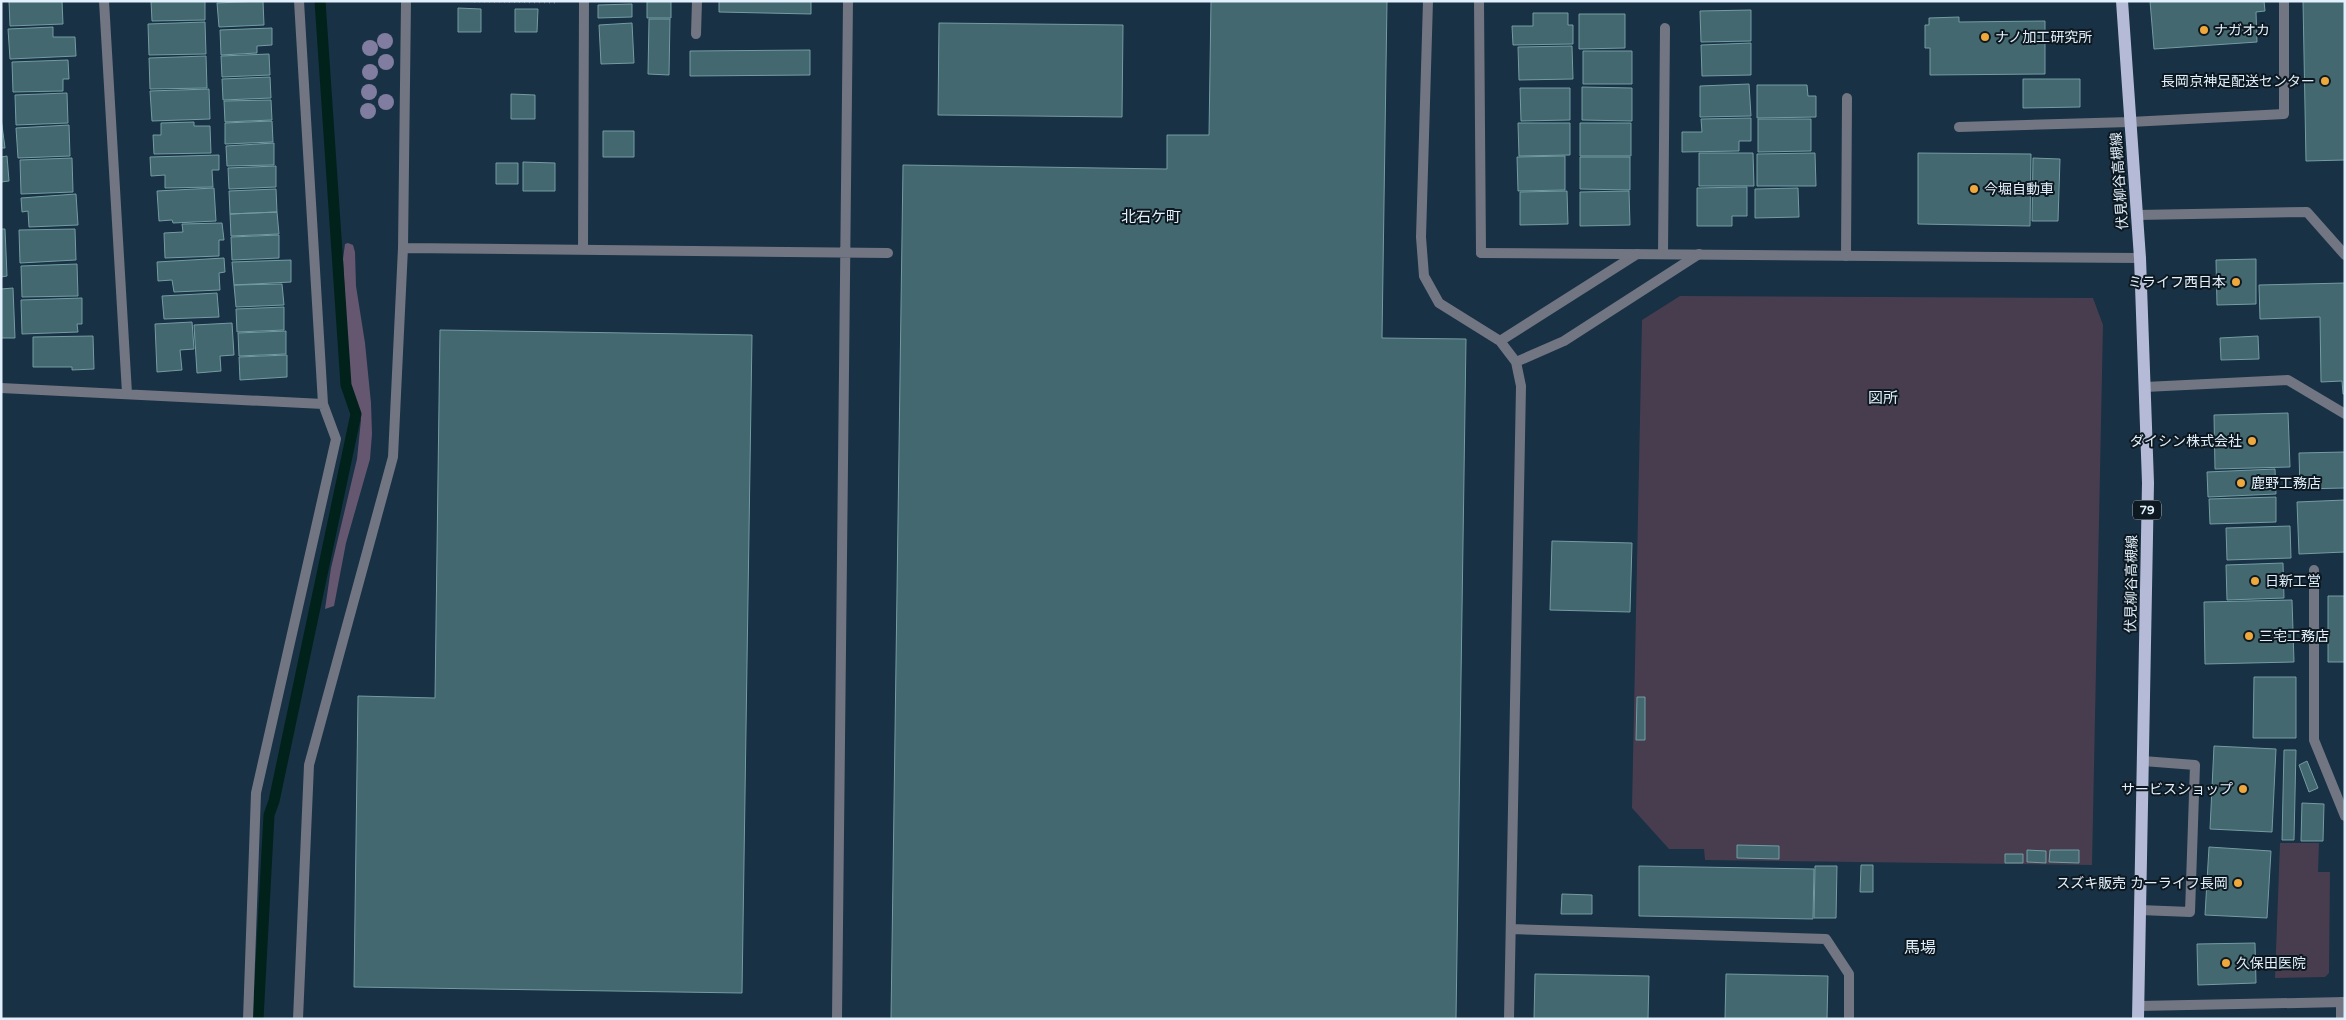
<svg xmlns="http://www.w3.org/2000/svg" width="2346" height="1020" font-family="'Varela Round','Noto Sans JP',sans-serif">
	<style>
		.green { fill: #473d4f }
		.forest { fill: #655770 }
		.lines { fill: none; stroke-linecap: round; stroke-linejoin: round }
		.stream { stroke: #00221b; stroke-width: 11 }
		.building { fill: #44686f; stroke: #739ca3 }
		.path { stroke: #5f7485; stroke-width: 3; stroke-dasharray: 1 4; stroke-linecap: butt }
		.service { stroke: #727582; stroke-width: 10 }
		.minor { stroke: #727582; stroke-width: 10 }
		.tertiary { stroke: #727582; stroke-width: 10 }
		.primary { stroke: #b5bad6; stroke-width: 12 }
		.tree { fill: #817da0 }
		.poi-dot { fill: #eea83c; stroke: #0d1820; stroke-width: 2 }
		.labels { text-anchor: middle; stroke-width: 4; stroke-linejoin: round; paint-order: stroke }
		.shield { fill: #0d1820; stroke: #a1afba; stroke-width: 1 }
		.shield-label { font-size: 12px; font-weight: bold; fill: #e1f0fc }
		.poi-label { font-size: 14px; fill: #e1f0fc; stroke: #0d1820; text-anchor: start }
		.street-label { font-size: 14px; fill: #e1f0fc; stroke: #0d1820 }
		.neighbourhood-label { font-size: 15px; fill: #e1f0fc; stroke: #0d1820 }
		.quarter-label { font-size: 16px; fill: #e1f0fc; stroke: #0d1820 }
	</style>
	<rect width="100%" height="100%" fill="#183144"/>
	<path class="green" d="M1680,296L2093,298L2103,325L2092,865L1705,860L1704,849H1669L1632,808L1642,320Z
		M2280,843H2319L2318,872H2330L2329,973L2325,977L2275,978Z"/>
	<path class="forest" d="M348,243L353,245L355,252L356,286L365,343L371,403L372,434L370,459L346,543L334,606L325,609L331,568L357,459L361,420L349,379L343,259L345,244Z"/>
	<g class="lines">
		<path class="stream" d="M258,1019L269,815L274,801L356,414L346,385L320,1"/>
	</g>
	<path class="building" d="M9,1H62L63,24L10,26Z
		M151,1H205V20L152,21Z
		M263,1L264,25L219,27L217,3Z
		M647,1H671V18H647Z
		M719,1H811V14L719,12Z
		M1211,1H1387L1382,338L1466,339L1456,1019H891L903,165L1167,169V135H1209Z
		M2150,1H2264L2265,11L2256,12L2257,42L2154,49Z
		M2303,1H2345V160L2306,161Z
		M632,4V17L598,18V5Z
		M458,8L481,9V32H458Z
		M515,9H538L537,32H515Z
		M1751,10V41L1701,42L1700,11Z
		M1533,13H1568V25H1573V44L1513,45L1512,26H1533Z
		M1579,14H1625V48L1579,49Z
		M1959,17V22L2045,21V74L1930,75V48H1925V25H1929V18Z
		M649,19H670L669,75L648,74Z
		M205,22L206,54L149,55L148,24Z
		M632,23L634,63L601,64L599,25Z
		M939,23L1123,25L1122,117L938,115Z
		M53,27V37H75L76,56L10,59L8,29Z
		M272,28V45L257,46V53L221,55L220,30Z
		M1751,43V75L1702,76L1701,45Z
		M1572,46L1573,79L1519,80L1518,47Z
		M810,50V75L690,76V51Z
		M1583,51H1632V84H1583Z
		M269,54L270,75L222,77L221,56Z
		M206,56L207,88L150,89L149,58Z
		M68,60L69,79H63V91L13,92L12,62Z
		M270,77L271,98L223,100L222,79Z
		M2023,79H2080V107L2023,108Z
		M1749,84L1751,116L1700,117V86Z
		M1757,85H1807L1808,96H1816V117L1757,118Z
		M1582,87L1632,88V121L1582,120Z
		M1520,88H1570V120L1521,121Z
		M209,89L210,119L152,121L150,91Z
		M67,93L68,123L16,125L15,95Z
		M511,94L535,95V119H511Z
		M271,100L272,120L225,122L224,101Z
		M1,118L5,148H1Z
		M1751,118V141H1739V151L1682,152V132H1702L1701,119Z
		M1758,119H1811V151L1758,152Z
		M272,121L273,142L225,144V123Z
		M194,122V126H210L211,153L154,154L153,135H161V123Z
		M1518,123H1570V155L1519,156Z
		M1580,123H1631V156H1580Z
		M69,125L70,156L18,158L16,128Z
		M603,131H634V157H603Z
		M274,143V165L227,166L226,146Z
		M1699,153H1753L1754,186H1699Z
		M1815,153L1816,186H1757V154Z
		M1918,153L2031,154L2030,226L1918,224Z
		M219,155V170H212L213,187L165,188V175L151,176L150,157Z
		M7,156L9,181L1,182V157Z
		M1565,156V190L1518,191L1517,157Z
		M1580,157H1630V190L1580,189Z
		M72,158L73,192L21,194L20,160Z
		M2033,158L2060,159L2058,221H2032Z
		M523,162L555,163V191H523Z
		M496,163H518V184H496Z
		M276,166V187L229,189L228,168Z
		M1747,187V216H1732V226H1697V188Z
		M214,188L216,221L173,223L172,220L159,221L157,191Z
		M1798,188L1799,217L1755,218V189Z
		M276,189L277,212L230,214L229,191Z
		M1567,191L1568,224L1520,225V192Z
		M1629,191L1630,225L1580,226V192Z
		M76,194L78,225L29,227L28,211L22,212L21,198Z
		M277,212L279,234L231,236L230,214Z
		M222,223L224,240H219V256L165,258L164,233L183,232L182,224Z
		M1,229H5L7,276L1,277Z
		M75,229L76,260L20,263L19,230Z
		M279,235V258L232,260L231,237Z
		M224,258L225,272L219,273L220,290L174,292L172,280L158,281L157,262Z
		M2256,259V304L2217,305L2216,260Z
		M291,260V282L234,285L232,262Z
		M77,264L78,296L22,297L21,266Z
		M2345,283V394H2343L2342,381L2321,382L2320,317L2260,319L2259,285Z
		M282,284L284,305L236,307L234,285Z
		M13,288L15,338H1V289Z
		M217,293L219,317L164,319L162,296Z
		M82,298V324H77L78,332L22,334L21,300Z
		M284,307V330L237,332L236,309Z
		M192,322L194,349L180,350L182,370L157,372L155,324Z
		M232,323L234,355L220,356L221,371L197,373L194,325Z
		M440,330L752,335L742,993L354,987L358,696L435,698Z
		M286,331V354L239,356L238,333Z
		M93,336L94,369L72,370V367H33V337Z
		M2258,336L2259,359L2221,360L2220,338Z
		M287,355V377L240,380L239,357Z
		M2288,413L2290,467L2215,469L2214,415Z
		M2345,452V488L2300,489L2299,453Z
		M2275,469L2276,494L2208,497L2207,472Z
		M2276,497V522L2210,524L2209,499Z
		M2345,500V552L2299,554L2297,502Z
		M2290,526L2291,558L2227,560L2226,528Z
		M1552,541L1632,543L1630,612L1550,610Z
		M2283,563L2284,598L2227,600L2226,565Z
		M2328,596H2345V662H2328Z
		M2292,600L2294,662L2205,664L2204,602Z
		M2254,677H2296V738H2253Z
		M1637,697H1645V740H1636Z
		M2214,746L2276,749L2272,832L2210,829Z
		M2284,750H2296L2294,840H2282Z
		M2307,761L2318,788L2309,792L2299,765Z
		M2302,803L2324,804L2323,841H2301Z
		M1737,845L1779,846V859L1737,858Z
		M2209,847L2271,851L2267,918L2205,915Z
		M2027,850L2046,851V863L2027,862Z
		M2050,850H2079V863L2049,862Z
		M2005,854H2023V863H2005Z
		M1861,865H1873V892H1860Z
		M1639,866L1814,869L1813,919L1639,916Z
		M1815,866H1837L1836,918H1814Z
		M1562,894L1592,895V914H1561Z
		M2255,943L2256,983L2198,985L2197,944Z
		M1535,974L1649,976L1648,1019H1534Z
		M1726,974L1828,976L1827,1019H1725Z"/>
	<g class="lines">
		<path class="path" d="M474,1L558,2"/>
		<path class="service" d="M406,1L403,248L888,253
			M1428,1L1421,237L1424,276L1439,303L1500,341L1516,362L1521,386L1509,1019
			M696,34L697,1
			M1959,127L2130,122L2284,114V1
			M2137,215L2307,212L2345,255
			M583,249L584,1
			M1500,341L1637,254
			M1516,362L1564,341L1699,254
			M2145,387L2288,380L2345,414
			M2314,570V740L2345,816
			M2140,910L2190,912L2195,765L2143,761
			M1511,929L1826,939L1849,974V1019
			M298,1019L309,765L393,457L403,248
			M837,1019L848,1"/>
		<path class="minor" d="M104,1L127,393
			M1479,1L1481,253
			M1663,254L1665,28
			M1846,256L1847,98
			M1,388L323,404
			M2138,1006L2345,1002
			M248,1019L256,793L336,439L323,404L299,1
			M2341,1019V1002"/>
		<path class="tertiary" d="M1481,253L2140,258"/>
		<path class="primary" d="M2122,1L2140,258L2148,483L2138,1019"/>
	</g>
	<g class="tree">
		<circle cx="385" cy="41" r="8"/>
		<circle cx="370" cy="48" r="8"/>
		<circle cx="386" cy="62" r="8"/>
		<circle cx="370" cy="72" r="8"/>
		<circle cx="369" cy="92" r="8"/>
		<circle cx="386" cy="102" r="8"/>
		<circle cx="368" cy="111" r="8"/>
	</g>
	<g class="poi-dot">
		<circle cx="2204" cy="30" r="5"/>
		<circle cx="1985" cy="37" r="5"/>
		<circle cx="2325" cy="81" r="5"/>
		<circle cx="1974" cy="189" r="5"/>
		<circle cx="2236" cy="282" r="5"/>
		<circle cx="2252" cy="441" r="5"/>
		<circle cx="2241" cy="483" r="5"/>
		<circle cx="2255" cy="581" r="5"/>
		<circle cx="2249" cy="636" r="5"/>
		<circle cx="2243" cy="789" r="5"/>
		<circle cx="2238" cy="883" r="5"/>
		<circle cx="2226" cy="963" r="5"/>
	</g>
	<g class="labels">
		<rect class="shield" x="2133" y="500.5" width="28" height="19" rx="4"/>
		<g class="shield-label">
			<text x="2147" y="514">79</text>
		</g>
		<g class="poi-label">
			<text x="2214" y="35">ナガオカ</text>
			<text x="1995" y="42">ナノ加工研究所</text>
			<text x="2315" y="86" text-anchor="end">長岡京神足配送センター</text>
			<text x="1984" y="194">今堀自動車</text>
			<text x="2226" y="287" text-anchor="end">ミライフ西日本</text>
			<text x="2242" y="446" text-anchor="end">ダイシン株式会社</text>
			<text x="2251" y="488">鹿野工務店</text>
			<text x="2265" y="586">日新工営</text>
			<text x="2259" y="641">三宅工務店</text>
			<text x="2233" y="794" text-anchor="end">サービスショップ</text>
			<text x="2228" y="888" text-anchor="end">スズキ販売 カーライフ長岡</text>
			<text x="2236" y="968">久保田医院</text>
		</g>
		<g class="street-label">
			<text transform="translate(2119 181) rotate(-94)" y="5">伏見柳谷高槻線</text>
			<text transform="translate(2131 584) rotate(-89)" y="5">伏見柳谷高槻線</text>
		</g>
		<g class="neighbourhood-label">
			<text x="1151" y="222">北石ケ町</text>
			<text x="1883" y="403">図所</text>
		</g>
		<g class="quarter-label">
			<text x="1920" y="953">馬場</text>
		</g>
	</g>
	<rect width="2346" height="1020" fill="none" stroke="#e1f0fc" stroke-width="5"/>
</svg>
